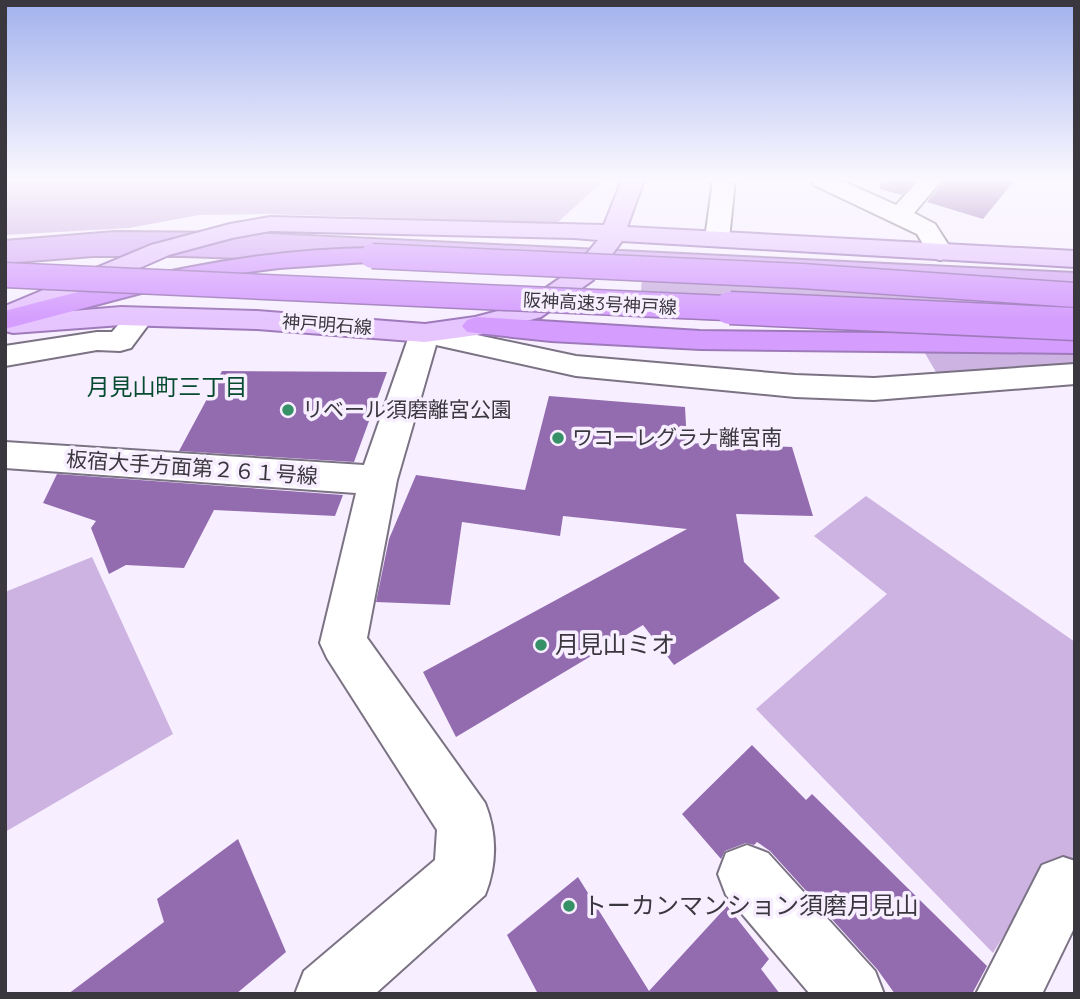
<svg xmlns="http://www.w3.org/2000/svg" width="1080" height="999" font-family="Manrope,'Noto Sans JP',sans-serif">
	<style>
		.green { fill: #cdb3e2 }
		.water { fill: #d6acf5; stroke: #a889be; stroke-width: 2 }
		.building { fill: #936cb0 }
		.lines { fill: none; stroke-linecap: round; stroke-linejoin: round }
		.minor-casing { stroke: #7b7284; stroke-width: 4 }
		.major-casing { stroke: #9f7abb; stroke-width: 4 }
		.highway-casing { stroke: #9f7abb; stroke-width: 4 }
		.minor { fill: #fff; fill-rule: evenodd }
		.major { fill: #e6c5fe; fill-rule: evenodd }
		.highway { fill: #d59efe; fill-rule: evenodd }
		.highway-bridge-far1-casing { stroke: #9f7abb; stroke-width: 27; stroke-linecap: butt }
		.highway-bridge-casing { stroke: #9f7abb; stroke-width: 35; stroke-linecap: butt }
		.highway-bridge-far1 { stroke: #d59efe; stroke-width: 24 }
		.highway-bridge { stroke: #d59efe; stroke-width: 32 }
		.poi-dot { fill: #379167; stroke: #f7efff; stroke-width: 2.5 }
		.labels { text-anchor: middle; stroke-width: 7; stroke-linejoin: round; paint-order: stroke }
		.far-street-label { font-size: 18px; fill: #3b373f; stroke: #f7efff }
		.poi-label { font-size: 21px; fill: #3b373f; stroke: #f7efff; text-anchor: start }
		.street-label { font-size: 21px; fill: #3b373f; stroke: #f7efff }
		.neighbourhood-label { font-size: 23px; fill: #074c30; stroke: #f7efff }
		.near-poi-label { font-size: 24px; fill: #3b373f; stroke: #f7efff; text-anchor: start }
	</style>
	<rect width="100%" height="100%" fill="#f7efff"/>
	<path class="green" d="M5,180H604L557,223L268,214L199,215L129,228L5,235Z
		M642,277L1075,298V368L936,372L910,328L639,318Z
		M866,496L1075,642V876L1048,862L993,953L756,709L887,594L814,536Z
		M92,557L173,734L5,832V592Z"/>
	<path class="water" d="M114,231L247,232L1075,272V297L531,269L183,257H93L5,264V240Z"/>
	<path class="building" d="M881,180H916L902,195L880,189Z
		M945,180H1015L983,219L927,202Z
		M222,371L387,372L354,462L179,451Z
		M549,396L685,407L687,443L792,447L813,516L736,514L744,562L780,598L674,665L643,625L456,737L423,672L687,529L563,516L560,536L462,522L450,605L376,602L389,539L416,475L525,490Z
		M57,474L343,495L335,516L214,510L184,568L126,565L109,574L91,528L96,521L43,503Z
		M752,745L806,800L812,794L987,966L972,994H895L877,969L770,851L757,842L754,845L746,843L725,851L721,859L682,814Z
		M238,839L286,952L236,994H68L164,922L157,899Z
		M578,877L649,991L727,906L769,959L761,969L780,994H538L507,935Z"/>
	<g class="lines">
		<defs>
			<path id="minor" d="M713,180H735L729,239L726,244L717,246L708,244L705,239Z
				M811,180H840L896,205L919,180H942L914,213L935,224L953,252L949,257L940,260L931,257L917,234L814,185Z
				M140,308L150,311L154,317L131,348L120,351L97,350L5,366V346L97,332H112L130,311Z
				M425,324L576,356L795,375L874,378L1075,364V384L874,400L795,397L576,376L436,345L397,480L367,638L485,803C497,833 497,865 485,895L375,994H295L304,971L435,860L437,830L327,658L320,643L356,493L5,468V442L364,465L410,333L415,327Z
				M747,845L768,853L875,971L884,994H810L726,895L718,874L726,853Z
				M1063,857L1075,861V926L1042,994H976L1042,865Z"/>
			<path id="major" d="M622,180H644L627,227L1075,251V267L622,241L593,280L541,317L477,335L425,342L257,329L121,325L13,333L5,331V306L151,245L230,224L270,217L604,225ZM270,231L574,238L598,240L575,268L521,305L475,317L425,324L257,311L121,307L35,314L169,255L232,238Z"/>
			<path id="highway" d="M372,248L381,251L385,256L381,261L279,268L233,274L141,293L5,329V311C126,279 246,249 372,248Z
				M477,317L700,331L1075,335V353L700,349L551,341L467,332L462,326L467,320Z"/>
		</defs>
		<use href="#minor" class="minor-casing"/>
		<use href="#major" class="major-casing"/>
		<use href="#highway" class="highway-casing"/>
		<use href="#minor" class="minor"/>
		<use href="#major" class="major"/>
		<use href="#highway" class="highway"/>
		<defs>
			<path id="highway-bridge-far1" d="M372,256L801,276L1075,295
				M5,275L768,310"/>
			<path id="highway-bridge" d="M730,308L1075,324"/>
		</defs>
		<use href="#highway-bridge-far1" class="highway-bridge-far1-casing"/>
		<use href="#highway-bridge" class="highway-bridge-casing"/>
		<use href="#highway-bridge-far1" class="highway-bridge-far1"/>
		<use href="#highway-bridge" class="highway-bridge"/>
	</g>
	<linearGradient id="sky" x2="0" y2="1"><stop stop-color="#a1b1ed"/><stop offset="0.56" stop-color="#fbf8ff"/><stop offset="1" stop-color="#fbf8ff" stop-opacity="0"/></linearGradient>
	<rect width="1080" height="320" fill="url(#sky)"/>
	<g class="poi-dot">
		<circle cx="288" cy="410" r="7"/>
		<circle cx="558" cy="438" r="7"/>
		<circle cx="541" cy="645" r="7"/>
		<circle cx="569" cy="906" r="7"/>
	</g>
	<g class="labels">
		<g class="far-street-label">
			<text transform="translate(600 304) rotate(3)" y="6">阪神高速3号神戸線</text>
			<text transform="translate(327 325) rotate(4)" y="6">神戸明石線</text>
		</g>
		<g class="poi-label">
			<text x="302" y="417">リベール須磨離宮公園</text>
			<text x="572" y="445">ワコーレグラナ離宮南</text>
		</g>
		<g class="street-label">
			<text transform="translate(192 468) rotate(4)" y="7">板宿大手方面第２６１号線</text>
		</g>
		<g class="neighbourhood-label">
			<text x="167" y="395">月見山町三丁目</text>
		</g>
		<g class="near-poi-label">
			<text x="555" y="653">月見山ミオ</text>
			<text x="583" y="914">トーカンマンション須磨月見山</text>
		</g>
	</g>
	<rect width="1080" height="999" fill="none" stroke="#3b373f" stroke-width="14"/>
</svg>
